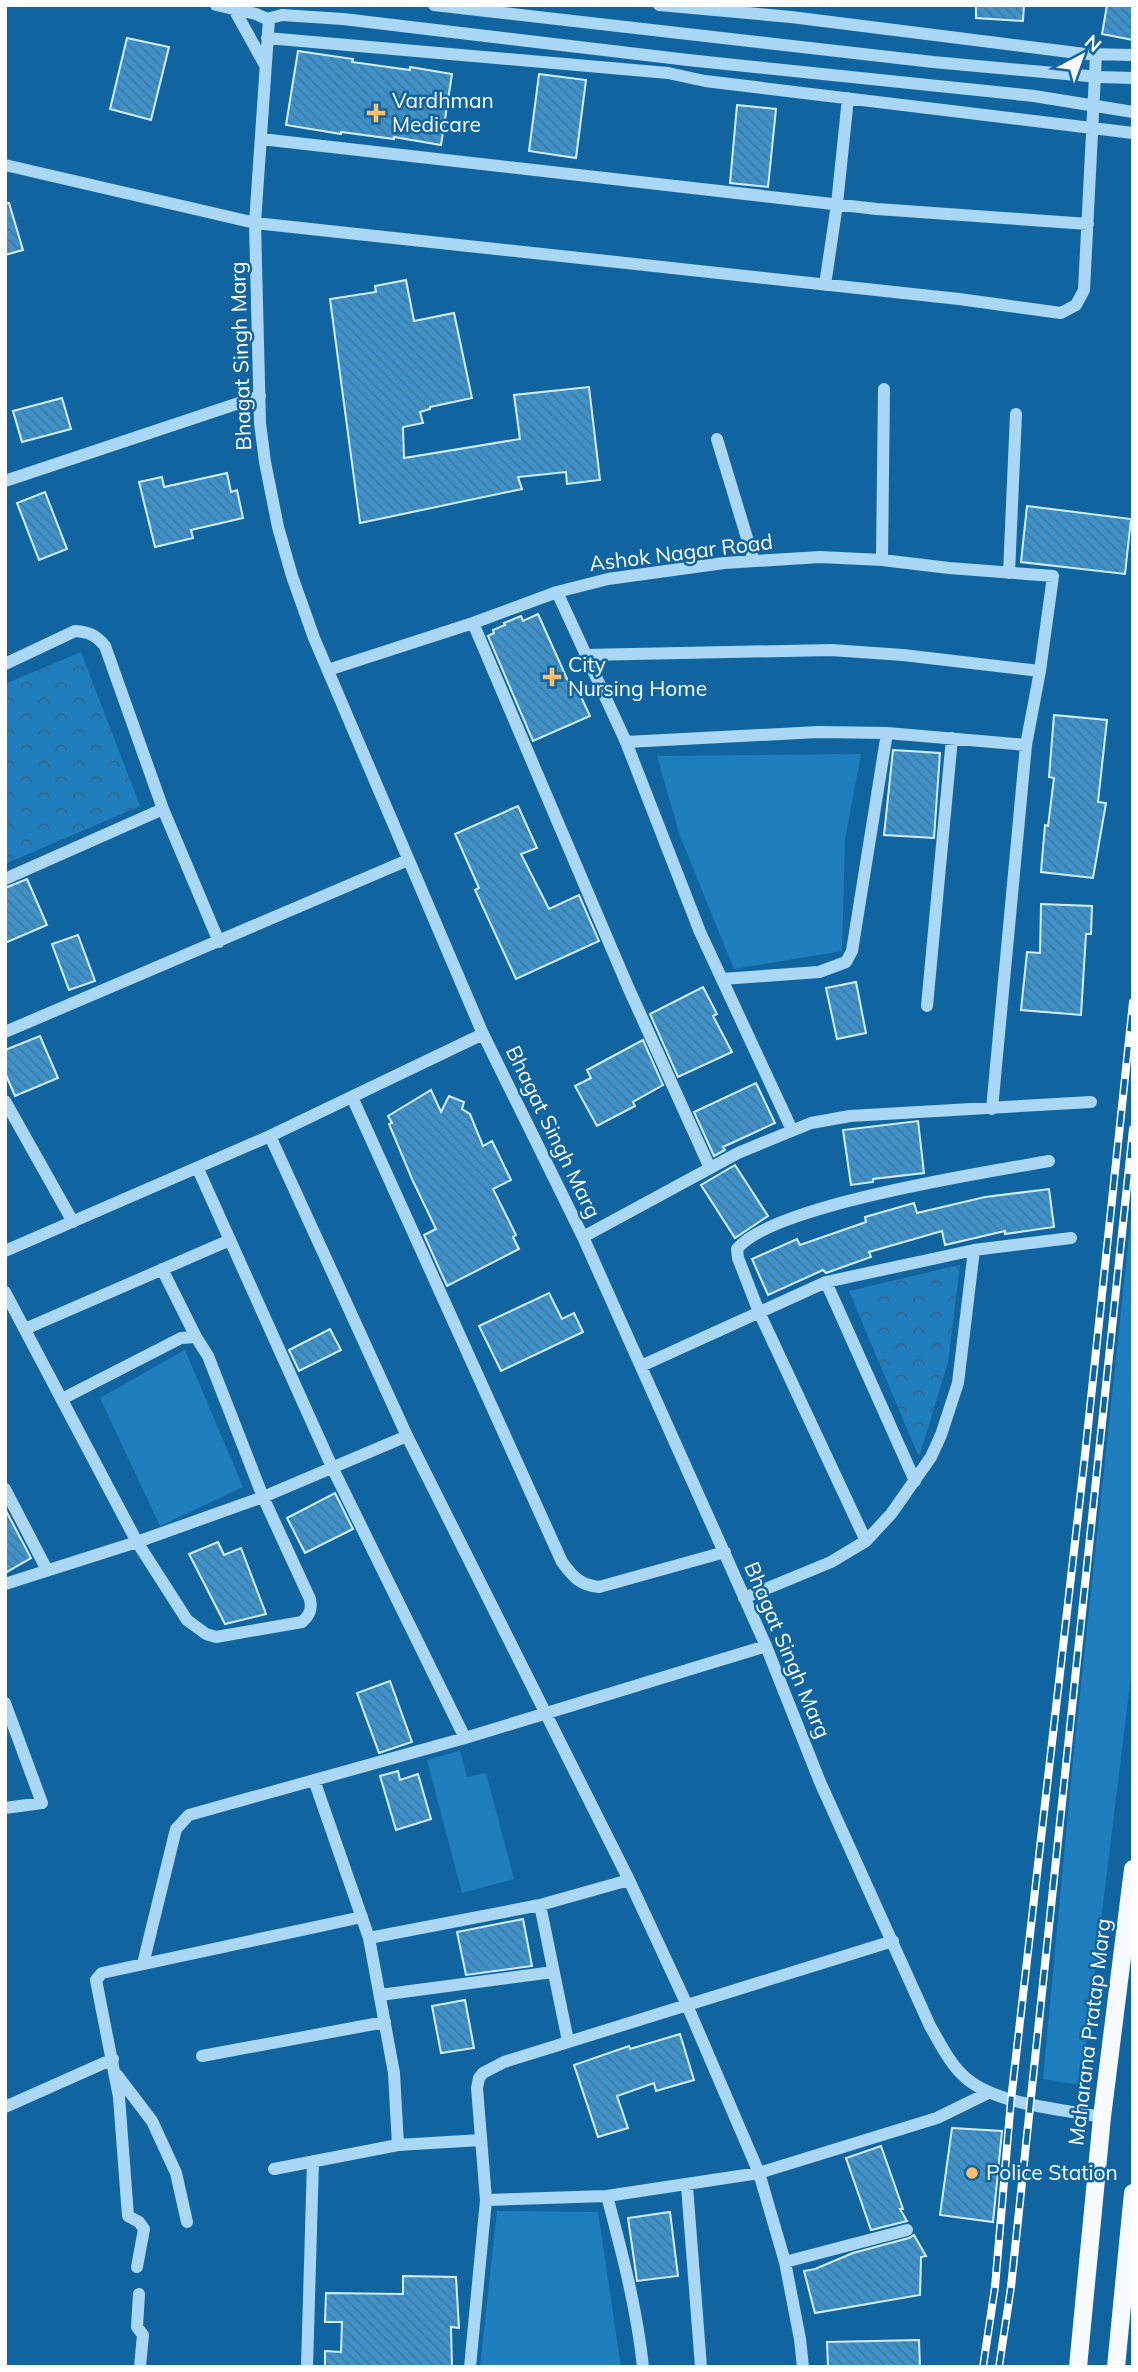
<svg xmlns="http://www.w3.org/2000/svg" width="1138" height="2372" font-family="Mulish,sans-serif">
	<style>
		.park { fill: url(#park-crowns) }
		.garden { fill: #1f7fbe }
		.building { fill: url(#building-back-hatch); stroke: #d2edfe; stroke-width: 2 }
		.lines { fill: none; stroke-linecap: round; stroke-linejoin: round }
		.minor { stroke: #a9d7f5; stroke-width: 12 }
		.major { stroke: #f7fbff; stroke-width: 18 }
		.rail-casing { stroke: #fff; stroke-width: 8 }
		.rail { stroke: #1065a1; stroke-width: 5; stroke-dasharray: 16; stroke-linecap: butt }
		.minor-bridge { stroke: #a9d7f5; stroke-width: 12 }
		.poi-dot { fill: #ffbf6d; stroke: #1065a1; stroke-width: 2.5 }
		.labels { text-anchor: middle; stroke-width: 5; stroke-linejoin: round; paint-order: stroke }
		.poi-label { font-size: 21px; fill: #fff; stroke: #1065a1; text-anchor: start }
		.street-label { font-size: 21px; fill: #fff; stroke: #1065a1 }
	</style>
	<defs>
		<pattern id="park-crowns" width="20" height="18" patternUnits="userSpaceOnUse" patternTransform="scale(1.75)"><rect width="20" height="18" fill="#1f7fbe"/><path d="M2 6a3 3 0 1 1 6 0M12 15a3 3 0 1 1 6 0" fill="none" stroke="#33688b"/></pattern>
		<pattern id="building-back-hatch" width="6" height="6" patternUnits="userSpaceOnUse" patternTransform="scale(1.75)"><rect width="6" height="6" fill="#3e91c9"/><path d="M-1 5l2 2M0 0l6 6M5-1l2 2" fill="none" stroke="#43799d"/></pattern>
	</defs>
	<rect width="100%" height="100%" fill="#1065a1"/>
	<path class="park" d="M81,652L140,806L5,864V684Z
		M960,1265L948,1362L919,1457L849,1291Z"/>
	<path class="garden" d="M861,754L845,839L842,951L734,969L680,836L657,756Z
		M1133,1199V1659L1081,2085L1043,2079L1073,1760Z
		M185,1350L243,1487L160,1526L100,1398Z
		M460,1751L467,1777L486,1773L514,1879L462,1893L427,1760Z
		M497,2211L598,2212L621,2367H480Z"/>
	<path class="building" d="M976,5H1024L1023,21L976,18Z
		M1107,5H1133V40L1102,34Z
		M127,38L169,47L151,120L110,109Z
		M298,51L353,59L352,62L410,70V67L452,74L441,145L394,137V139L341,132V134L286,125Z
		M539,74L586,80L576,158L529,151Z
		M737,105L776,109L768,187L730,183Z
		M5,203H9L23,250L5,255Z
		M406,280L414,321L454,313L472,398L430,407V409L420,412L423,423L403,427L404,458L520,439L514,395L589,387L600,480L567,484L566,472L518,477L522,489L360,523L330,299L376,292L375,286Z
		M62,398L71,429L22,442L13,411Z
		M227,473L231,492L237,490L243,518L191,530L193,538L155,547L139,482L162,477L164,487Z
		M45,492L67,549L39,560L17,503Z
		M1027,506L1131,519L1125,574L1021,562Z
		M538,614L572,690L577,688L590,716L533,741L488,636L494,633L493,630L505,625L504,623L521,616L523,621Z
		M1054,715L1107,720L1098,802L1106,803L1093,878L1041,872L1045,825L1048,826L1054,778L1049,777Z
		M893,750L940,753L934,838L884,835Z
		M518,806L537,848L521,854L549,909L579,895L599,941L516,979L475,890L479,888L455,834Z
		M27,879L47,925L5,943V888Z
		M1041,904L1092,906L1091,934H1086L1081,1015L1021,1010L1027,952L1040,953Z
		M78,935L95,981L69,990L52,944Z
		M856,982L866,1033L837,1039L826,988Z
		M703,987L717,1014L713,1016L732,1052L678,1077L650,1014Z
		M40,1036L58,1078L15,1096L5,1073V1050Z
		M643,1040L663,1085L633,1102L635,1106L597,1126L575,1086L591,1078L587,1070Z
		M756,1083L775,1123L723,1147L725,1150L714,1156L694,1112Z
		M431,1090L441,1112L449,1096L464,1102L462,1109L470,1114L483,1146L492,1141L511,1180L493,1189L516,1235L513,1237L519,1249L447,1286L424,1235L436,1229L412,1179L389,1124L392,1123L388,1116Z
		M918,1121L924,1173L873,1179V1182L851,1185L843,1130Z
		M735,1165L768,1216L735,1238L701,1185Z
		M1049,1189L1054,1227L1005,1234V1231L945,1245L942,1231L869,1252L871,1257L826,1273L823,1270L768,1295L752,1259L797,1239L800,1245L866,1222L865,1217L914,1203L917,1213L985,1197Z
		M549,1293L562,1319L574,1313L583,1332L501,1371L479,1326Z
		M330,1329L341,1350L299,1371L289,1350Z
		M335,1493L353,1529L305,1553L287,1518Z
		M5,1509L31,1558L5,1573Z
		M218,1542L224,1555L241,1548L266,1614L225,1624L189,1554Z
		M390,1681L412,1742L379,1753L357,1693Z
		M398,1771L400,1780L418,1774L431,1819L396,1830L380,1776Z
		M523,1919L532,1966L466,1975L457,1932Z
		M465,2000L474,2048L441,2053L432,2006Z
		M680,2034L694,2080L656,2091L654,2083L617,2096L628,2128L598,2137L574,2065L629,2046L630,2049Z
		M952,2128L1002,2131L993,2222L940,2215Z
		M881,2146L903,2209H900L907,2221L871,2230L846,2158Z
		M670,2212L678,2276L637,2281L628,2218Z
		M914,2235L926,2256L921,2257L920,2295L815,2313L804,2271L815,2269L853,2253L909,2238Z
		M403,2276L456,2277L459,2328L451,2327L452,2367H325V2351L341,2352L342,2322H325L326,2293L403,2294Z
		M919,2340L920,2367H828L827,2342Z"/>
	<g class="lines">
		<path class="minor" d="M216,5L256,14L267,19L282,15L343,19
			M659,5L791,17L1085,54L1133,55
			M234,9L265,65
			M269,19L255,223L260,423L265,462L278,527L292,576L314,638L483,1034L583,1237L766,1646L820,1782L930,2026C941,2045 951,2066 967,2079C998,2105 1062,2109 1102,2117
			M267,38L668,73L705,81L1133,133
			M261,139L877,209L1088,224
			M5,165L255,223L959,299L1061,313L1076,305L1084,290L1096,55
			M825,285L837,204L848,98
			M717,439L754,561
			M5,481L260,396
			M882,560L884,389
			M1009,573L1016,414
			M557,592L626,742L700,932L792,1130
			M473,623L628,987L710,1168
			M585,655L831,650L903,655L1040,671
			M5,664L75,631C89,632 96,635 105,646L163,809L219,942
			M328,670L473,623L557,592L608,579L724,563L820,557L882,560L949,568L1053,576L1040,671L1026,745L992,1109
			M626,742L818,732L887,733L1026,745
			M5,879L163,809
			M722,979L819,972L846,962L852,951L887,733
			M927,1006L952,738
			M5,1032L408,860
			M352,1097L562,1562C573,1577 580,1585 599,1587L725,1552
			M5,1101L73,1222
			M270,1136L407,1436L629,1880L687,2005L759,2173L785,2262L800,2339L803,2367
			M198,1169L332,1467L465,1738
			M583,1237L738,1153L811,1123L850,1116L1091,1102
			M5,1251L270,1136L483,1034
			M162,1269L196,1337
			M826,1282L915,1481
			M5,1292L137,1542L187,1620L206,1634L216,1637L302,1622C310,1615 312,1609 310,1599L263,1497L208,1356L196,1337L181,1338L62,1399
			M25,1329L230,1240
			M641,1366L826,1282L974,1250L1071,1238
			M5,1489L47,1570
			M866,1541L759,1312L738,1258L737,1249C771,1205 988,1172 1049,1161
			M5,1584L137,1542L263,1497L407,1436
			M744,1598L831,1562L866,1541L891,1514L931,1457L941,1435L958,1383L974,1250
			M5,1703L42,1803L5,1808
			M314,1780L369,1938L394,2073L398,2145
			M540,1905L568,2041
			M369,1938L540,1905L629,1880
			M143,1964L176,1829L189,1815L465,1738L766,1646
			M380,1995L553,1972
			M202,2056L385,2022
			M117,2075L152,2121L176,2173L187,2222
			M5,2107L113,2059
			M274,2169L398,2145L481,2140
			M687,2186L701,2367
			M607,2196C622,2253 637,2309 643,2367
			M486,2200L607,2196L759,2173L937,2118L988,2093
			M785,2262L907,2230
			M137,2267L144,2229L139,2222L128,2216L119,2097L96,1980L102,1973L362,1917
			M139,2294L137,2327L143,2335L140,2367
			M307,2367L313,2161
			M470,2367L486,2200L477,2088L479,2078L483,2073L504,2062L893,1941"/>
		<path class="major" d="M1078,2367L1102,2117L1133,1869
			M1116,2367L1133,2193"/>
		<defs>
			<path id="rail" d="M983,2367L995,2287L1011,2100L1085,1455L1133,1002
				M999,2367L1011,2287L1133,1129"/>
		</defs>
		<use href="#rail" class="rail-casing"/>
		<use href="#rail" class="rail"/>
		<path class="minor-bridge" d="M434,5L933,62L1099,77L1133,78
			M343,19L688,60L1034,96L1133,112"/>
	</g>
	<g class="poi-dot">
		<path d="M372.5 102.5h7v7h7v7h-7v7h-7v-7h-7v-7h7z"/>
		<path d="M548.5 666.5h7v7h7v7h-7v7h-7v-7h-7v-7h7z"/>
		<circle cx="972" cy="2173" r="7"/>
	</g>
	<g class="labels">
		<g class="poi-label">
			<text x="392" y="108">Vardhman<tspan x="392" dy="24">Medicare</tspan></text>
			<text x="568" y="672">City<tspan x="568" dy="24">Nursing Home</tspan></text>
			<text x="986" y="2180">Police Station</text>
		</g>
		<g class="street-label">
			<text transform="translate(241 356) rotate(-92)" y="7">Bhagat Singh Marg</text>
			<text transform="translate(681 553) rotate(-7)" y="7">Ashok Nagar Road</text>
			<text transform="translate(553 1132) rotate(64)" y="7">Bhagat Singh Marg</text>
			<text transform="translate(787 1650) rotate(67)" y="7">Bhagat Singh Marg</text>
			<text transform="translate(1090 2032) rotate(-83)" y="7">Maharana Pratap Marg</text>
		</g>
	</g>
	<rect width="1138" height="2372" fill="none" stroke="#ffffff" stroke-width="14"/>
	<g transform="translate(1082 56) rotate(41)" stroke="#1065a1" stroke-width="5" paint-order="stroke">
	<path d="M0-5L12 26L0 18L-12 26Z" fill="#ffffff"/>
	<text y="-10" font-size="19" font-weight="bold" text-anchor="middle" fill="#ffffff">N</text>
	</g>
</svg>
